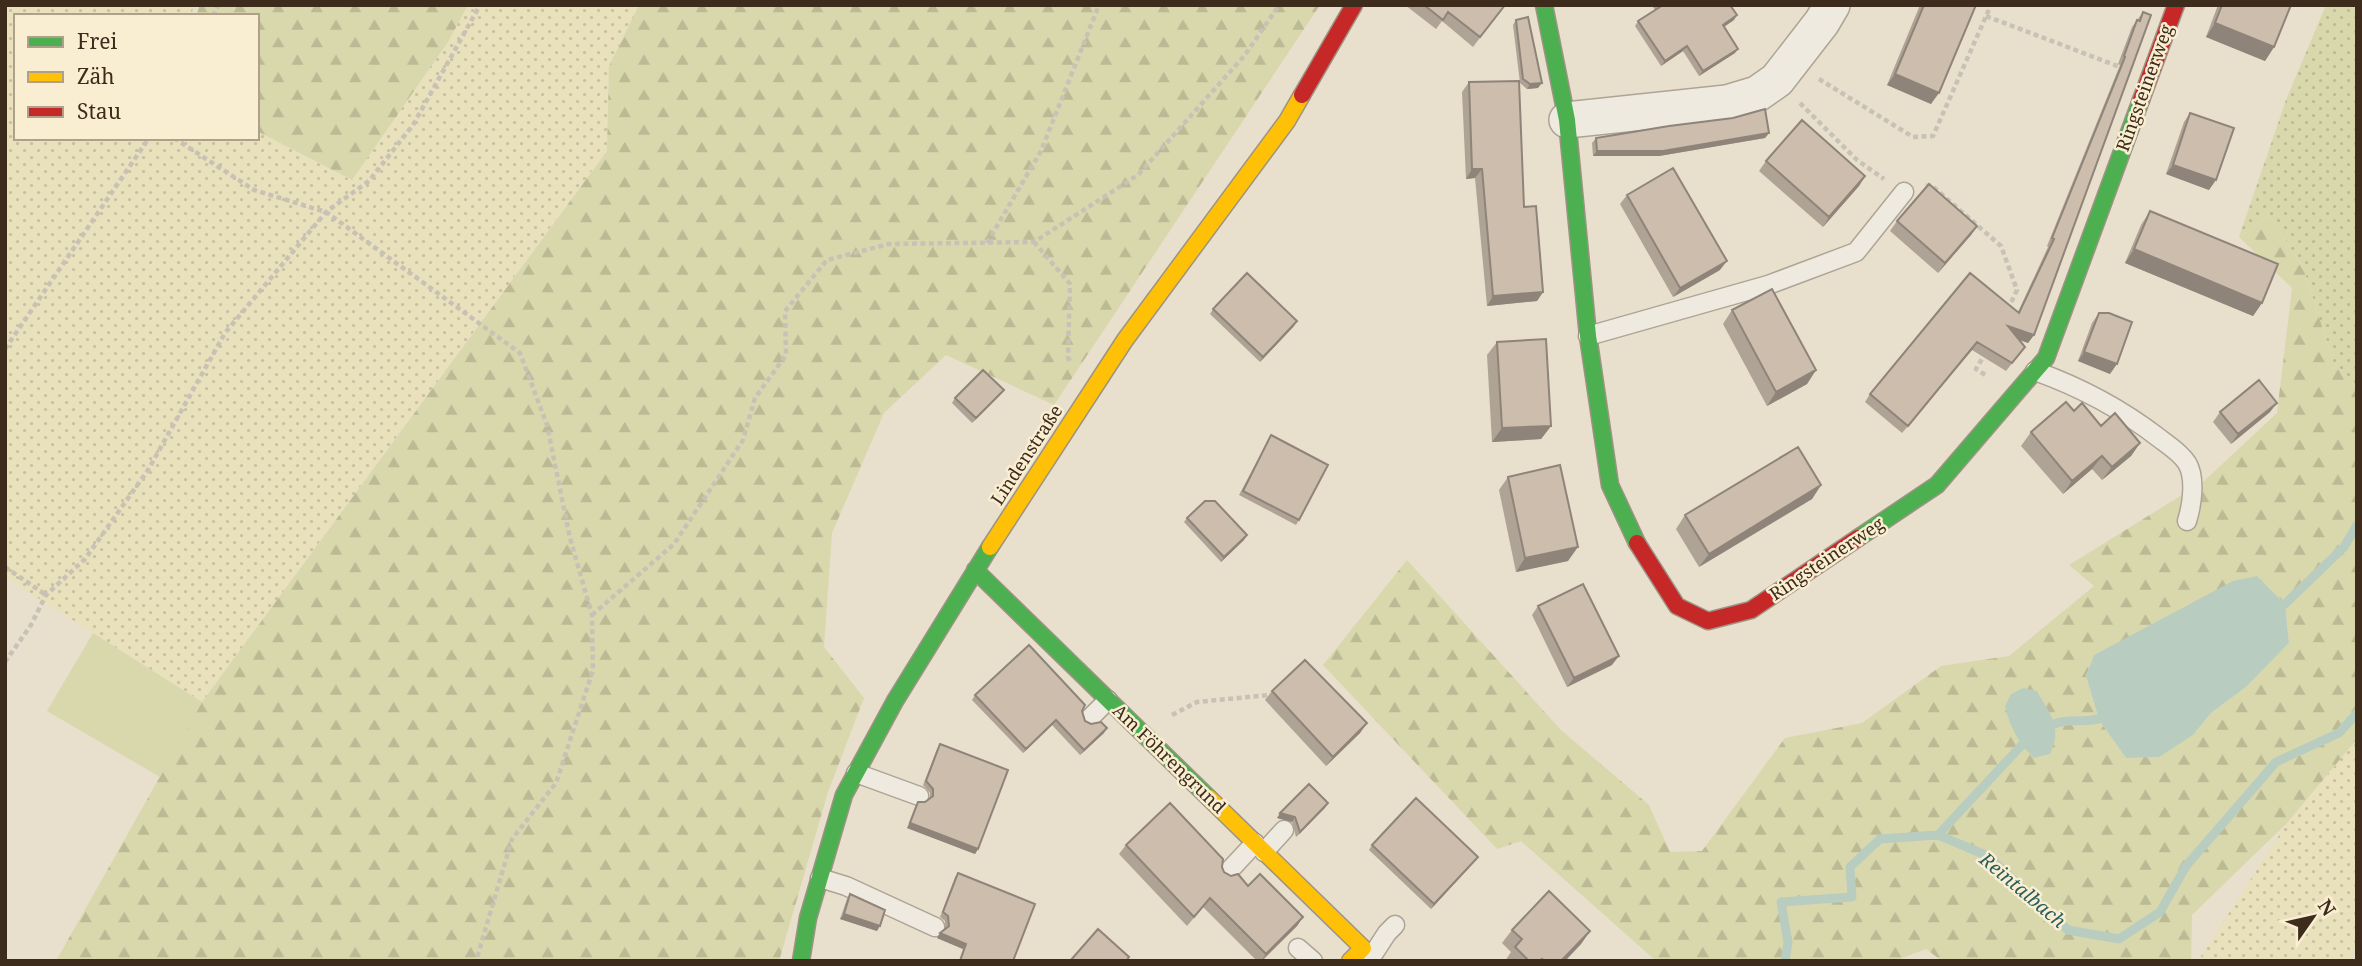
<svg xmlns="http://www.w3.org/2000/svg" width="2362" height="966" font-family="'Noto Serif',serif">
	<style>
		.farmland { fill: url(#farmland-dots) }
		.grass { fill: url(#grass-dots) }
		.forest { fill: url(#forest-firs); fill-rule: evenodd }
		.park { fill: #d9d8ad }
		.water { fill: #b8cdc0 }
		.lines { fill: none; stroke-linecap: round; stroke-linejoin: round }
		.stream { stroke: #b8cdc0; stroke-width: 9 }
		.lane-casing { stroke: #ada496; stroke-width: 21 }
		.street-casing { stroke: #ada496; stroke-width: 38 }
		.fast-casing { stroke: #9d9385; stroke-width: 19 }
		.slow-casing { stroke: #9d9385; stroke-width: 19 }
		.jam-casing { stroke: #9d9385; stroke-width: 19 }
		.path { stroke: #c8c1b6; stroke-width: 4.5; stroke-dasharray: 5 3.5; stroke-linecap: butt }
		.lane { stroke: #efeae0; stroke-width: 18 }
		.street { stroke: #efeae0; stroke-width: 35 }
		.fast { stroke: #4caf50; stroke-width: 16 }
		.slow { stroke: #ffc107; stroke-width: 16 }
		.jam { stroke: #c62828; stroke-width: 16 }
		.wall { fill: #afa395 }
		.shaded-wall { fill: #8f8479 }
		.building { fill: #ccbdad; stroke: #8f8479; stroke-width: 2 }
		.labels { text-anchor: middle; stroke-width: 5; stroke-linejoin: round; paint-order: stroke }
		.street-label { font-size: 18px; fill: #3d2c1c; stroke: #faeed2 }
		.water-label { font-size: 19px; font-style: italic; fill: #2a5f5c; stroke: #faeed2 }
	</style>
	<defs>
		<pattern id="farmland-dots" width="8" height="8" patternUnits="userSpaceOnUse" patternTransform="scale(1.75)"><rect width="8" height="8" fill="#e9e0bc"/><path d="M2 2h.1M6 6h.1" fill="none" stroke="#c9c0a1" stroke-width="1.8" stroke-linecap="round"/></pattern>
		<pattern id="grass-dots" width="8" height="8" patternUnits="userSpaceOnUse" patternTransform="scale(1.75)"><rect width="8" height="8" fill="#d9d8ad"/><path d="M2 2h.1M6 6h.1" fill="none" stroke="#bbba94" stroke-width="1.8" stroke-linecap="round"/></pattern>
		<pattern id="forest-firs" width="22" height="20" patternUnits="userSpaceOnUse" patternTransform="scale(1.75)"><rect width="22" height="20" fill="#d9d8ad"/><path d="M5 1l3.5 6h-7zM16 11l3.5 6h-7z" fill="#bbba94"/></pattern>
	</defs>
	<rect width="100%" height="100%" fill="#e8dfcc"/>
	<path class="farmland" d="M5,5H194L191,16H16V138H257V131L351,180L448,42L468,5H639L609,66L607,150L202,702L5,577Z
		M2357,739V949L2349,961H2198L2287,823Z"/>
	<path class="grass" d="M2326,5H2357V388L2334,364L2303,267L2269,215L2239,237L2286,100Z"/>
	<path class="forest" d="M200,5H468L448,42L352,180L257,131V16H196Z
		M639,5H1320L1054,405L946,355L884,413L832,533L824,647L864,698L828,792L779,961H56L202,702L607,151L609,66Z
		M2269,215L2303,267L2334,364L2357,388V739L2287,823L2192,915L2191,961H1942L1926,949L1894,961H1656L1521,841L1497,849L1323,665L1407,560L1561,730L1649,805L1670,852L1702,851L1785,738L1862,723L1941,666L2009,656L2094,586L2069,565L2203,482L2277,413L2292,288L2239,237ZM2257,576L2285,604L2289,643L2246,687L2211,713L2193,735L2126,758L2099,720L2086,676L2094,655Z"/>
	<path class="park" d="M93,633L202,702L160,777L47,711Z"/>
	<path class="water" d="M2257,576L2285,604L2289,643L2246,687L2211,713L2193,735L2159,757L2126,758L2099,720L2086,676L2094,655L2233,581Z
		M2023,688L2037,691C2050,714 2063,727 2050,754L2034,758C2018,743 2010,727 2005,706L2011,694Z"/>
	<g class="lines">
		<path class="stream" d="M2277,609L2285,604L2344,547L2357,525
			M2045,729C2065,714 2087,727 2108,715
			M1938,835L2021,746L2028,741
			M1785,961L1788,942L1781,902L1852,897L1850,867L1880,839L1938,835L1988,856L2068,930L2119,939L2160,912L2186,866L2276,762L2339,733L2357,713"/>
		<defs>
			<path id="lane" d="M1588,336L1768,285L1856,252L1904,192
				M2035,371C2080,387 2120,408 2159,438C2168,445 2180,452 2187,463C2196,478 2192,505 2187,521
				M1090,718L1108,700
				M856,773L919,796
				M1264,852L1284,830
				M1226,874L1255,843
				M820,878L846,886L935,927
				M1298,948L1313,961
				M1372,956L1387,933L1395,925"/>
			<path id="street" d="M1567,120L1727,103L1757,94L1777,80L1822,22L1832,5"/>
			<path id="fast" d="M1544,5L1567,120L1588,336L1610,485L1637,543
				M1858,538L1937,485L2046,358L2141,100
				M975,570L1209,798
				M801,961L808,918L844,795L895,701L990,547"/>
			<path id="slow" d="M990,547L1125,340L1287,121L1302,95
				M1209,798L1363,948L1350,961"/>
			<path id="jam" d="M1302,95L1354,5
				M2141,100L2176,5
				M1637,543L1677,606L1708,621L1751,610L1858,538"/>
		</defs>
		<use href="#lane" class="lane-casing"/>
		<use href="#street" class="street-casing"/>
		<use href="#fast" class="fast-casing"/>
		<use href="#slow" class="slow-casing"/>
		<use href="#jam" class="jam-casing"/>
		<path class="path" d="M213,16L218,5
			M1986,16L2120,67
			M1819,79L1913,137L1933,136L1991,5
			M1800,103L1857,160L1884,179
			M174,138L254,190L326,212L520,353L547,425L570,538L592,615L593,670L556,783L512,839L476,961
			M1926,186L1931,185L2001,246L2017,290L2008,309
			M1034,242L1070,284L1068,357L1071,364
			M987,243L1041,151L1099,5
			M5,349L149,138
			M1986,352L1976,369L1987,376
			M5,567L46,595
			M592,615L674,544L743,440L755,398L786,355L785,311L827,260L889,244L1034,242L1138,175L1245,55L1279,5
			M5,662L31,625L46,595L85,559L148,470L225,333L326,212L369,181L413,125L480,5
			M1172,715L1197,702L1269,695"/>
		<use href="#lane" class="lane"/>
		<use href="#street" class="street"/>
		<use href="#fast" class="fast"/>
		<use href="#slow" class="slow"/>
		<use href="#jam" class="jam"/>
	</g>
	<path class="wall" d="M1405,5H1505L1473,47L1442,21L1436,29Z
		M1654,5H1730L1734,20L1724,27L1735,53L1699,76L1683,51L1661,66L1635,26L1638,21L1655,10L1653,7Z
		M1920,5H1976L1931,104L1887,85Z
		M2218,5H2291L2274,47L2265,61L2206,37Z
		M2143,12L2034,335L2028,343L2019,340L2025,347L2006,371L1972,350L1902,433L1865,402L1870,394L2018,312L2048,247L2047,246L2120,65L2118,64L2132,27Z
		M1516,20L1538,88L1527,89L1520,83L1513,25Z
		M1469,82L1524,207L1543,292L1537,301L1487,306L1475,178L1466,179L1462,92Z
		M2190,113L2209,190L2166,174L2184,122Z
		M1769,133L1765,138L1659,156H1593L1592,143L1596,138Z
		M1766,161L1865,176L1859,186L1823,227L1759,171Z
		M1627,195L1720,270L1673,297L1620,204Z
		M2150,211L2262,303L2253,316L2125,263L2141,225Z
		M1897,221L1977,226L1971,235L1938,273L1890,231Z
		M1213,309L1294,326L1260,362L1210,314Z
		M1732,310L1816,370L1807,384L1767,406L1723,324Z
		M2099,313L2110,374L2078,361L2092,323Z
		M1497,342L1551,426L1541,439L1492,442L1487,355Z
		M1000,395L972,423L952,403L955,398Z
		M2074,411L2101,426L2140,443L2131,456L2102,480L2092,469L2063,494L2021,446L2031,432Z
		M2220,412H2270L2231,444L2213,422Z
		M1271,435L1299,520L1296,525L1239,495Z
		M1508,477L1568,561L1516,572L1499,490Z
		M1821,485L1812,499L1699,567L1676,529L1685,515Z
		M1187,518L1244,540L1221,562L1184,522Z
		M1538,606L1612,665L1567,687L1532,615Z
		M1272,691L1367,723L1360,733L1326,766L1265,700Z
		M975,695L1082,711L1085,721L1104,733L1080,755L1052,725L1023,753L972,700Z
		M940,744L978,849L975,854L907,828L915,807L918,802H925L930,798V793L923,785L937,749Z
		M1328,803L1296,837L1292,822L1277,818Z
		M1126,845L1222,867L1224,872L1303,917L1297,926L1262,961H1257L1203,907L1187,926L1119,854Z
		M1372,845L1475,861L1431,909L1369,850Z
		M958,873L1013,961H959L963,949L937,938L945,929V921L940,917L955,877Z
		M850,894L877,931L840,919L847,899Z
		M1512,930L1590,931L1581,944L1565,961H1505L1511,952L1502,943Z"/>
	<path class="shaded-wall" d="M1737,15L1734,20L1719,30L1723,25Z
		M2215,23L2274,47L2265,61L2206,37Z
		M1687,46L1683,51L1661,66L1665,61Z
		M1738,49L1735,53L1699,76L1703,71Z
		M1895,74L1939,93L1931,104L1887,85Z
		M1542,83L1538,88L1527,89L1530,84Z
		M1769,133L1765,138L1659,156H1593L1597,151Z
		M2173,165L2216,180L2209,190L2166,174Z
		M1472,169H1482L1475,178L1466,179Z
		M1865,176L1859,186L1823,227L1829,217Z
		M1977,226L1971,235L1938,273L1945,263Z
		M2134,249L2262,303L2253,316L2125,263Z
		M1727,261L1720,270L1673,297L1680,288Z
		M1543,292L1537,301L1487,306L1493,296Z
		M1297,321L1294,326L1260,362L1263,357Z
		M2008,326L2034,335L2028,343L2002,333Z
		M1977,342L1972,350L1902,433L1908,426Z
		M2084,352L2117,364L2110,374L2078,361Z
		M1816,370L1807,384L1767,406L1776,392Z
		M1004,390L1000,395L972,423L976,418Z
		M2277,403L2270,412L2231,444L2238,434Z
		M1551,426L1541,439L1492,442L1502,428Z
		M2140,443L2131,456L2102,480L2112,467Z
		M2102,456L2092,469L2063,494L2072,481Z
		M1821,485L1812,499L1699,567L1709,554Z
		M1247,535L1244,540L1221,562L1224,557Z
		M1578,547L1568,561L1516,572L1525,558Z
		M1619,656L1612,665L1567,687L1574,678Z
		M1056,720L1052,725L1023,753L1026,749Z
		M1367,723L1360,733L1326,766L1333,757Z
		M1107,728L1104,733L1080,755L1084,750Z
		M1328,803L1325,808L1296,837L1300,832Z
		M1280,813L1295,817L1292,822L1277,818Z
		M910,823L978,849L975,854L907,828Z
		M1478,857L1475,861L1431,909L1434,904Z
		M844,914L880,926L877,931L840,919Z
		M1303,917L1297,926L1261,961L1266,954Z
		M1590,931L1581,944L1565,961H1561Z
		M940,933L966,944L963,949L937,938Z"/>
	<path class="building" d="M1424,5H1505L1480,37L1448,12L1443,20Z
		M1659,5H1730L1737,15L1723,25L1738,49L1703,71L1687,46L1665,61L1638,21L1660,7Z
		M1924,5H1976L1939,93L1895,74Z
		M2222,5H2291L2274,47L2215,23Z
		M2143,12L2151,15L2034,335L2008,326L2025,347L2012,363L1977,342L1908,426L1870,394L1970,273L2019,313L2054,239L2052,238L2125,57L2124,56L2137,20L2140,21Z
		M1528,17L1542,83L1530,84L1523,79L1516,20Z
		M1519,81L1524,207L1536,206L1543,292L1493,296L1482,169H1472L1469,82Z
		M1765,109L1769,133L1663,151H1597L1596,138L1669,126L1733,118Z
		M2190,113L2234,128L2216,180L2173,165Z
		M1802,120L1865,176L1829,217L1766,161Z
		M1673,168L1727,261L1680,288L1627,195Z
		M1929,184L1977,226L1945,263L1897,221Z
		M2150,211L2278,264L2262,303L2134,249Z
		M1247,273L1297,321L1263,357L1213,309Z
		M1772,289L1816,370L1776,392L1732,310Z
		M2099,313H2109L2132,322L2117,364L2084,352Z
		M1546,339L1551,426L1502,428L1497,342Z
		M983,370L1004,390L976,418L955,398Z
		M2259,380L2277,403L2238,434L2220,412Z
		M2066,402L2074,411L2082,403L2101,426L2115,413L2140,443L2112,467L2102,456L2072,481L2031,432Z
		M1271,435L1328,465L1299,520L1243,491Z
		M1798,447L1821,485L1709,554L1685,515Z
		M1560,465L1578,547L1525,558L1508,477Z
		M1205,501H1215L1247,535L1224,557L1187,518Z
		M1583,584L1619,656L1574,678L1538,606Z
		M1029,645L1085,705L1082,711L1085,721L1091,724L1101,722L1107,728L1084,750L1056,720L1026,749L975,695Z
		M1305,660L1367,723L1333,757L1272,691Z
		M940,744L1008,770L978,849L910,823L918,802H925L933,796V789L926,781Z
		M1309,784L1328,803L1300,832L1295,817L1280,813Z
		M1416,798L1478,857L1434,904L1372,845Z
		M1170,803L1223,859L1222,867L1224,872L1231,876L1238,874L1248,886L1260,874L1303,917L1266,954L1210,898L1194,917L1126,845Z
		M958,873L1035,904L1013,961H960L966,944L940,933L949,926L948,916L943,912Z
		M1549,891L1590,931L1561,961H1544L1542,959L1540,961H1529L1515,947L1522,939L1512,930Z
		M850,894L885,910L880,926L844,914Z
		M1098,929L1129,957L1126,961H1070Z"/>
	<g class="labels">
		<g class="street-label">
			<text transform="translate(2145 88) rotate(-70)" y="6">Ringsteinerweg</text>
			<text transform="translate(1027 455) rotate(-57)" y="6">Lindenstraße</text>
			<text transform="translate(1827 559) rotate(-34)" y="6">Ringsteinerweg</text>
			<text transform="translate(1169 759) rotate(44)" y="6">Am Föhrengrund</text>
		</g>
		<g class="water-label">
			<text transform="translate(2023 890) rotate(40)" y="7">Reintalbach</text>
		</g>
	</g>
	<rect width="2362" height="966" fill="none" stroke="#3d2c1c" stroke-width="14"/>
	<rect x="14" y="14" width="245" height="126" fill="#faeed2" stroke="#aea089" stroke-width="2"/>
	<rect x="28" y="37" width="35" height="10" fill="#4caf50" stroke="#aea089" stroke-width="2"/>
	<text x="77" y="49" font-size="21" fill="#3d2c1c">Frei</text>
	<rect x="28" y="72" width="35" height="10" fill="#ffc107" stroke="#aea089" stroke-width="2"/>
	<text x="77" y="84" font-size="21" fill="#3d2c1c">Zäh</text>
	<rect x="28" y="107" width="35" height="10" fill="#c62828" stroke="#aea089" stroke-width="2"/>
	<text x="77" y="119" font-size="21" fill="#3d2c1c">Stau</text>
	<g transform="translate(2313 917) rotate(56)" stroke="#faeed2" stroke-width="5" paint-order="stroke">
	<path d="M0-5L12 26L0 18L-12 26Z" fill="#3d2c1c"/>
	<text y="-10" font-size="19" font-weight="bold" text-anchor="middle" fill="#3d2c1c">N</text>
	</g>
</svg>
